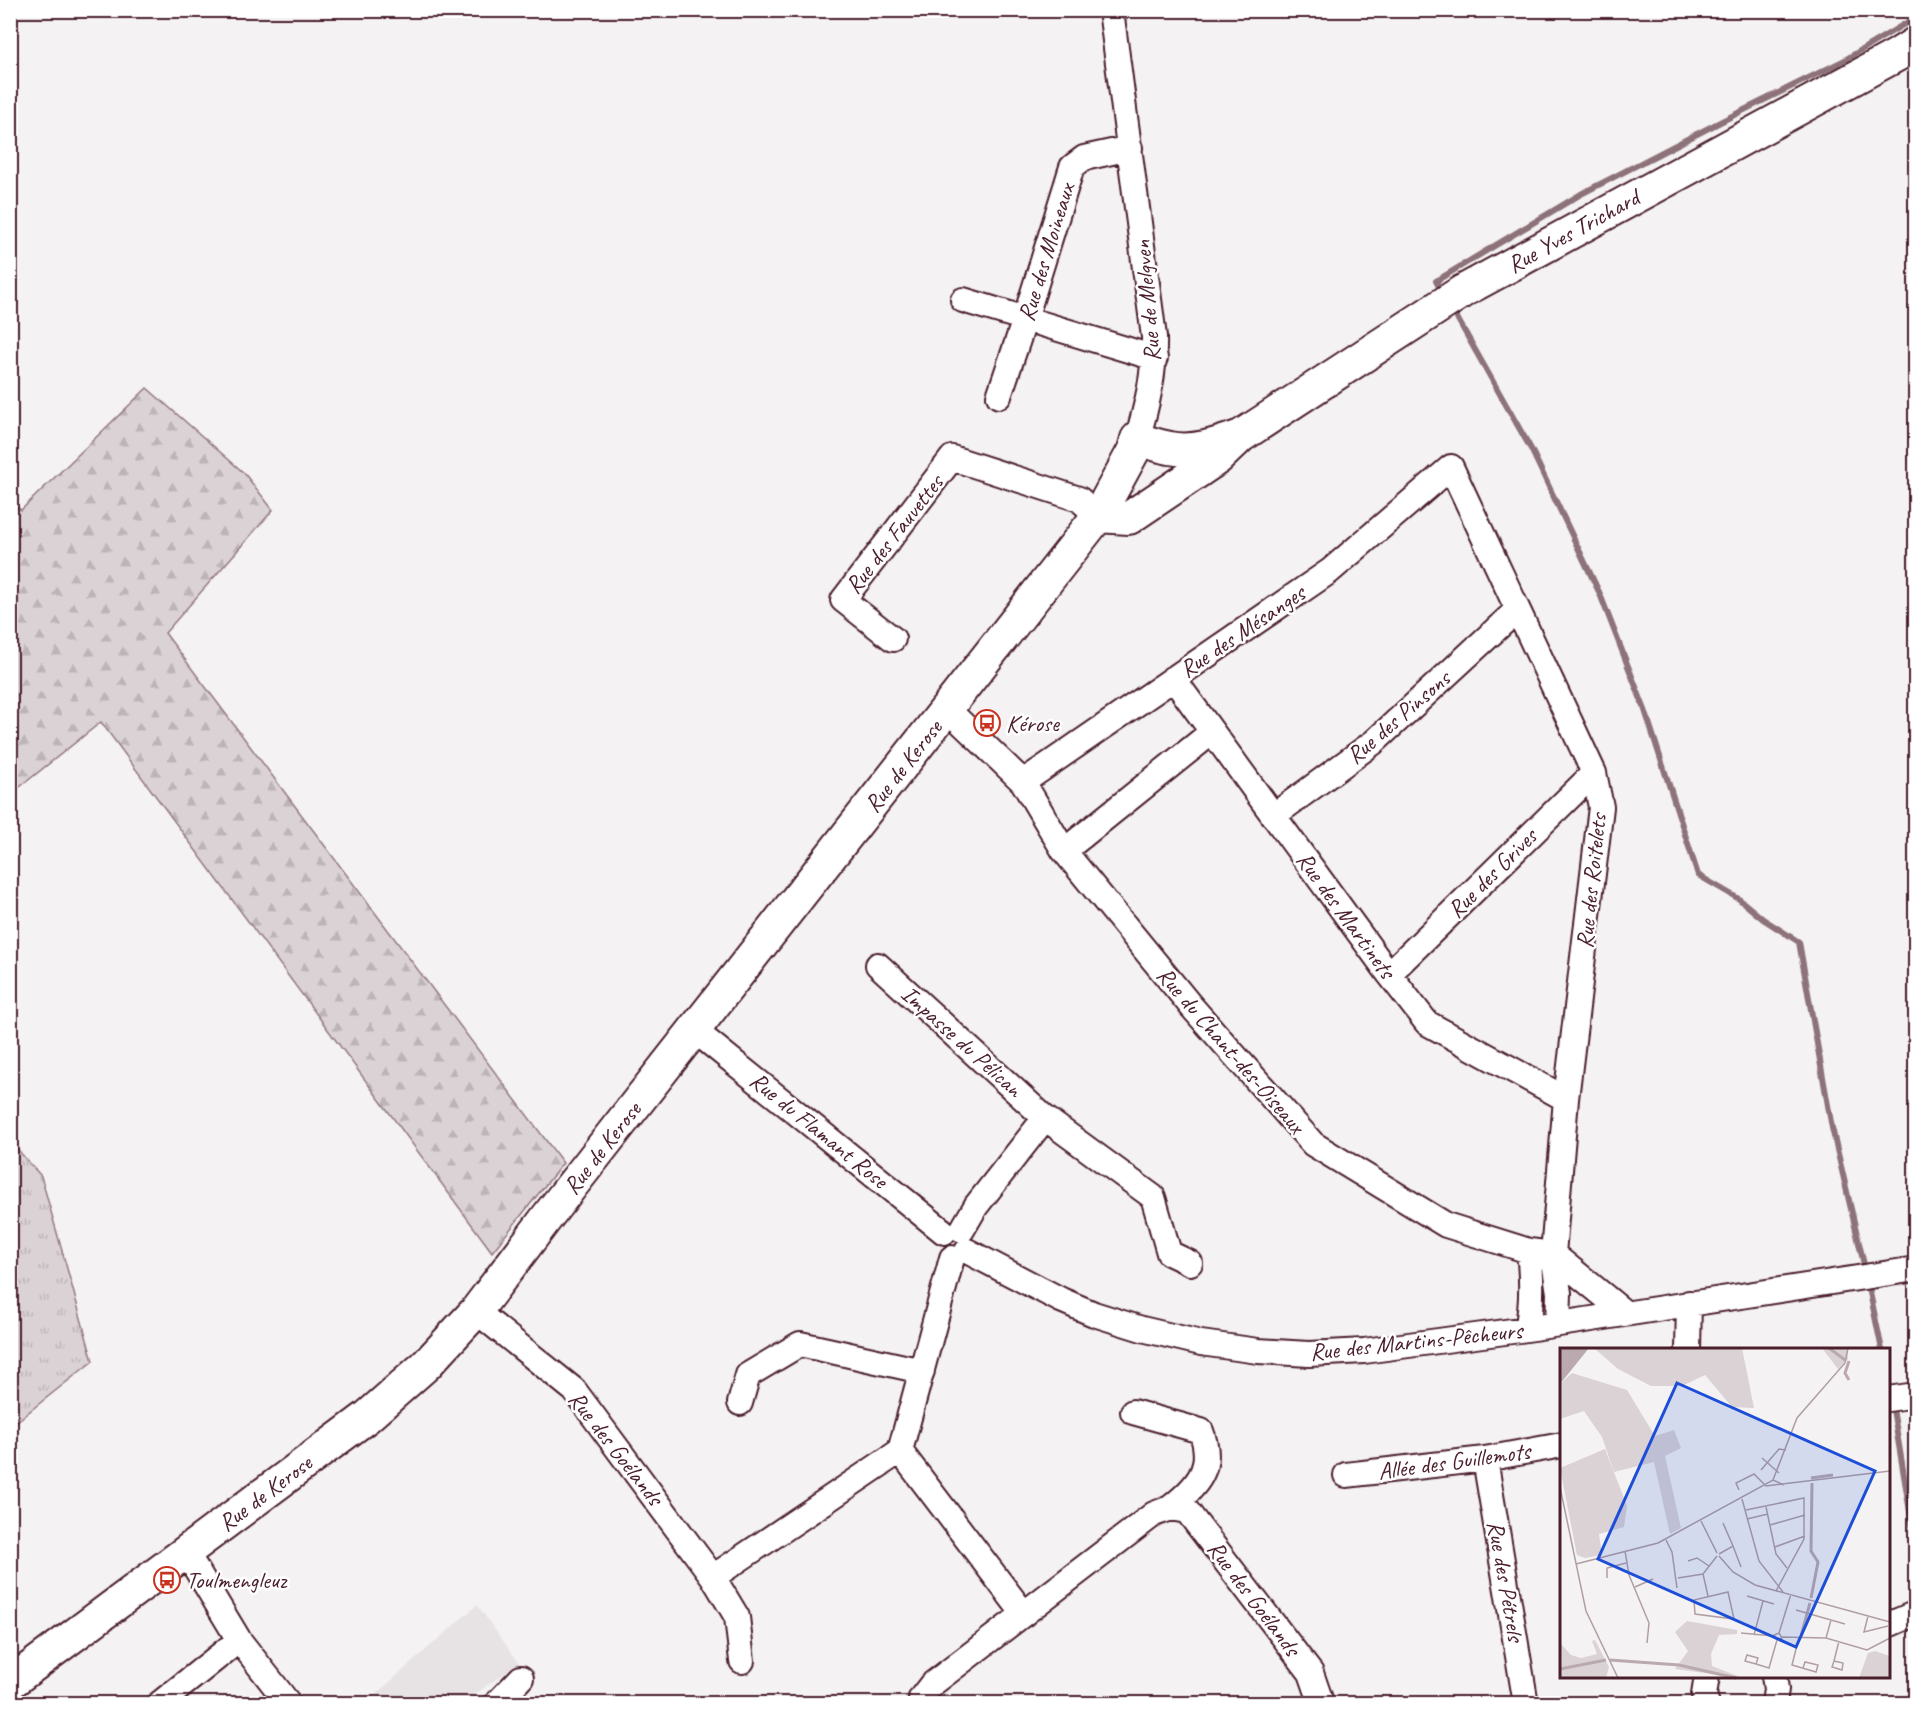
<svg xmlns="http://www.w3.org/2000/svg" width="1926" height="1714" font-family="Caveat,sans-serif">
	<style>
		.built { fill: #e7e2e3 }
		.grass { fill: url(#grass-tufts); stroke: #927880; stroke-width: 1.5 }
		.forest { fill: url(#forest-firs); stroke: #927880; stroke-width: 1.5 }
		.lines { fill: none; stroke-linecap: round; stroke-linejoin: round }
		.stream { stroke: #8d727a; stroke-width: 6 }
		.minor-casing { stroke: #4a1f2b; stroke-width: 28 }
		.major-casing { stroke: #4a1f2b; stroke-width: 36 }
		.minor { stroke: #fff; stroke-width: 24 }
		.major { stroke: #fff; stroke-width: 32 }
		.labels { text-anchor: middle; stroke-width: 5; stroke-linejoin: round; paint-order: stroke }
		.street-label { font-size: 24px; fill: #4a1f2b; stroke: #fff }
		.poi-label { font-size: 24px; fill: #4a1f2b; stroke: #fff; text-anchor: start }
		.inset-river { fill: none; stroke: #baa9ae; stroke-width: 3 }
		.inset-road { fill: none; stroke: #b09ea2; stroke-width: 1.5 }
		.view { fill: #1d4ed8; fill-opacity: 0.15; stroke: #1d4ed8; stroke-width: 3 }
		.inset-edge { fill: none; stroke: #4a1f2b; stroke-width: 3 }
	</style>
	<defs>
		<pattern id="grass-tufts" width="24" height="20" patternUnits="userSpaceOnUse" patternTransform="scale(1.5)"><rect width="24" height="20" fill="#dbd2d5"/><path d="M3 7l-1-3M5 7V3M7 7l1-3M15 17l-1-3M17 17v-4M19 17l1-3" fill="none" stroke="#bdb4b7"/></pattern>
		<pattern id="forest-firs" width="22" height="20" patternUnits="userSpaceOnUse" patternTransform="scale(1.5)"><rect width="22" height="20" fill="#dbd2d5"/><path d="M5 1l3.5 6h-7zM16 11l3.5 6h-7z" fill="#bdb4b7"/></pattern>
	</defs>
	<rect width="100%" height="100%" fill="#f4f2f2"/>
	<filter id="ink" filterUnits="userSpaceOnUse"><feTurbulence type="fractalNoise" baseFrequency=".0167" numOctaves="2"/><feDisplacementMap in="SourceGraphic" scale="12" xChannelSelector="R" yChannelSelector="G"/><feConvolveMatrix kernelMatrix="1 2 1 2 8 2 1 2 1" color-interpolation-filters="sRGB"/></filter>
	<g filter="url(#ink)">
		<path class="built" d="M477,1605L519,1663L462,1703H366Z"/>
		<path class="grass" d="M10,1141L41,1176L93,1361L11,1426Z"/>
		<path class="forest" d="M147,388L244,473L273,510L165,633L563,1163L492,1252L101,722L11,794V503L21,510Z"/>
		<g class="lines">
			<path class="stream" d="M1442,292L1436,281L1581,194L1724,120L1843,61L1916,17
				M1452,309L1531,449L1600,594L1645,710L1698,875L1739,899L1763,919L1799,942L1832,1128L1866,1273
				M1868,1283L1882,1350
				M1888,1379L1891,1393
				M1892,1403L1916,1548"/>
			<defs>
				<path id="minor" d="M1111,10L1154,337C1155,373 1147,406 1137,439
					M963,300L1155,358
					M999,396L1025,319L1072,167L1084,158L1130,148
					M893,639L843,600L952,458L1079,499L1098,516
					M1173,678L1389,974L1427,1023L1566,1099
					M947,709L1023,782L1064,851L1191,1006L1313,1144L1446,1225L1529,1251L1553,1254L1625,1313
					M1023,782L1330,571L1451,467L1594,773L1601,807L1566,1099L1553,1254L1559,1293L1558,1324
					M1273,816L1374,742L1517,610
					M1064,851L1212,732
					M878,965L1045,1118
					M1389,974L1594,773
					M694,1030L944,1232
					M962,1230L976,1206L1045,1118L1153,1197L1169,1253L1190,1263
					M967,1251L1061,1300L1094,1314L1142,1329L1201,1343L1258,1351L1309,1354L1364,1351L1527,1329L1916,1269
					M476,1311L574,1390L713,1577L737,1617L742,1661
					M1527,1329C1533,1303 1532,1278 1529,1251
					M1688,1350L1689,1303
					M1888,1399L1916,1395
					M740,1403L748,1375L800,1344L922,1371
					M1133,1412L1201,1431C1215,1467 1198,1486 1170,1508
					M900,1451L1024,1614
					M1485,1459L1526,1704
					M1346,1475L1485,1459L1562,1445
					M186,1552L239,1640L289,1704
					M713,1577L900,1451L952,1258
					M1888,1625L1916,1613
					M1707,1676L1704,1695L1707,1704
					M159,1704L239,1640
					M496,1704L521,1678
					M921,1704V1698L931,1685L1154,1514L1170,1508L1187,1511L1311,1673L1320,1699V1704
					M1774,1704L1776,1689L1774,1676"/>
				<path id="major" d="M1098,516L1129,518L1218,458L1241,436L1463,291L1897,55L1916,43
					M10,1683L367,1417L426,1365L476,1311L551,1212L1098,516L1134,450L1137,439C1148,442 1159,446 1170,448C1194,453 1218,444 1241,436"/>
			</defs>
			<use href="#minor" class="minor-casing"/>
			<use href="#major" class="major-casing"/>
			<use href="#minor" class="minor"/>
			<use href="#major" class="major"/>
		</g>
	</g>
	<defs>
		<symbol id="bus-ring" viewBox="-11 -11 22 22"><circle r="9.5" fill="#fff" stroke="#c8321e" stroke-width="1.5"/><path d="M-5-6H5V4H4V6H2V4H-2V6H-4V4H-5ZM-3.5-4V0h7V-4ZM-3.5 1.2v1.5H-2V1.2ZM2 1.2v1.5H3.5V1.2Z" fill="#c8321e"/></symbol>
	</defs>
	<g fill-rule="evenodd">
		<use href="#bus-ring" x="972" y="708" width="30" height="30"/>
		<use href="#bus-ring" x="152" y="1565" width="30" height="30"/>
	</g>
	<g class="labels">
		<g class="street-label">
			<text transform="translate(1573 231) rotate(-29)" y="8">Rue Yves Trichard</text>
			<text transform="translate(1046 252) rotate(-73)" y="8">Rue des Moineaux</text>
			<text transform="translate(1147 301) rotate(-95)" y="8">Rue de Melgven</text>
			<text transform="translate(894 534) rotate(-52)" y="8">Rue des Fauvettes</text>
			<text transform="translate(1242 631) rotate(-34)" y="8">Rue des Mésanges</text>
			<text transform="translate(1398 717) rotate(-41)" y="8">Rue des Pinsons</text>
			<text transform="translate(903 766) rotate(-52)" y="8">Rue de Kerose</text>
			<text transform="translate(1492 873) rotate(-45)" y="8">Rue des Grives</text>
			<text transform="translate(1591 881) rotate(-84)" y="8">Rue des Roitelets</text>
			<text transform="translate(1346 915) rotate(54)" y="8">Rue des Martinets</text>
			<text transform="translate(962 1041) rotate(42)" y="8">Impasse du Pélican</text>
			<text transform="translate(1231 1050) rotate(49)" y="8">Rue du Chant-des-Oiseaux</text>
			<text transform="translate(819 1130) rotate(39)" y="8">Rue du Flamant Rose</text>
			<text transform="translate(602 1148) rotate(-52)" y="8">Rue de Kerose</text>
			<text transform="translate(1416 1341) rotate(-6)" y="8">Rue des Martins-Pêcheurs</text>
			<text transform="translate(616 1448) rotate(52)" y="8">Rue des Goélands</text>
			<text transform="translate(1454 1461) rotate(-8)" y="8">Allée des Guillemots</text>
			<text transform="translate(265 1493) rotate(-37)" y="8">Rue de Kerose</text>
			<text transform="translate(1506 1581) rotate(80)" y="8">Rue des Pétrels</text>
			<text transform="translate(1254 1598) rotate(53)" y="8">Rue des Goélands</text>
		</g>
		<g class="poi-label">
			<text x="1006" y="731">Kérose</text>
			<text x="186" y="1588">Toulmengleuz</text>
		</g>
	</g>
	<g transform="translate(1560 1348)">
		<rect width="330" height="330" fill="#f4f2f2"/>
		<path d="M45,101L67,158L64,179L39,186L42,207L25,210L17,207L0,120Z" fill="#dbd2d5"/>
		<path d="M34,0H182L194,60L172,59L145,27L122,38H91L58,21ZM262,0H287L288,11L278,21ZM12,25L67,42L95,88L114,82L121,100L105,108L121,180L110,186L94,114L54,124L42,89L24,63L0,71V36ZM127,273L177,282V286L159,287L151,306L152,318L183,330L115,321L128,303L115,284ZM35,292L49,319L46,330H0V295L11,307L21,310L37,306L32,293ZM315,303L330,308V330H299L308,305Z" fill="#dbd2d5"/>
		<path d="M0,0H29L0,36Z" fill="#baa9ae"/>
		<path class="inset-river" d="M269,0L285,12M289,13L285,25L289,32M251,130L273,127M251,250L258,214L251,203L252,135M241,288L250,255M50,312L119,317L176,330M0,321L46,312"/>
		<path class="inset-road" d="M202,110L219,125M201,122L219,101L226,102M213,132L237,70L285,15L288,0M206,138L330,123M0,139L26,263L58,330M179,142L176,135L194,126L206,138M182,151L199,213L223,244M206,159L216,206L227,220M186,162L244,150V191L216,243M187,171L208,166M141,173L157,205M163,175L173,198M210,177L245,167M106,192L112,204L117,240M215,199L245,188M65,203L69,227L89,275L87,295M159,206L173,198L181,219M159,208L173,224L195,237L330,274M128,213L137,210L149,218M16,216L98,195L213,132L224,137M143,226L148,248M47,230V220L66,215M118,230L143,226L157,208M75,239L93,231M168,244L174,271L135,266L134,252ZM187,248L214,256M236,262L285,276M308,268L304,284L328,278M181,285L214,288M219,285L231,246M194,287L203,253M222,289L266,290L307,302L330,290M239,289L232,317L256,324L258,317L245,314L243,320M266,290L271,272M274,313L283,315L282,322L272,319L274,313L279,293M196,316L198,310L187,307L185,313L196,316L209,320L217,292L214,287L219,285L222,290L217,292"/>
		<path class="view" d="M117,35L315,123L236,299L38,211Z"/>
		<rect width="330" height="330" class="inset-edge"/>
	</g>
	<rect width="1926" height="1714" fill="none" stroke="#fff" stroke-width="36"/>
	<rect x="18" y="18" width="1890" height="1678" fill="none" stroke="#4a1f2b" stroke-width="2" filter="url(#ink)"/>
</svg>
